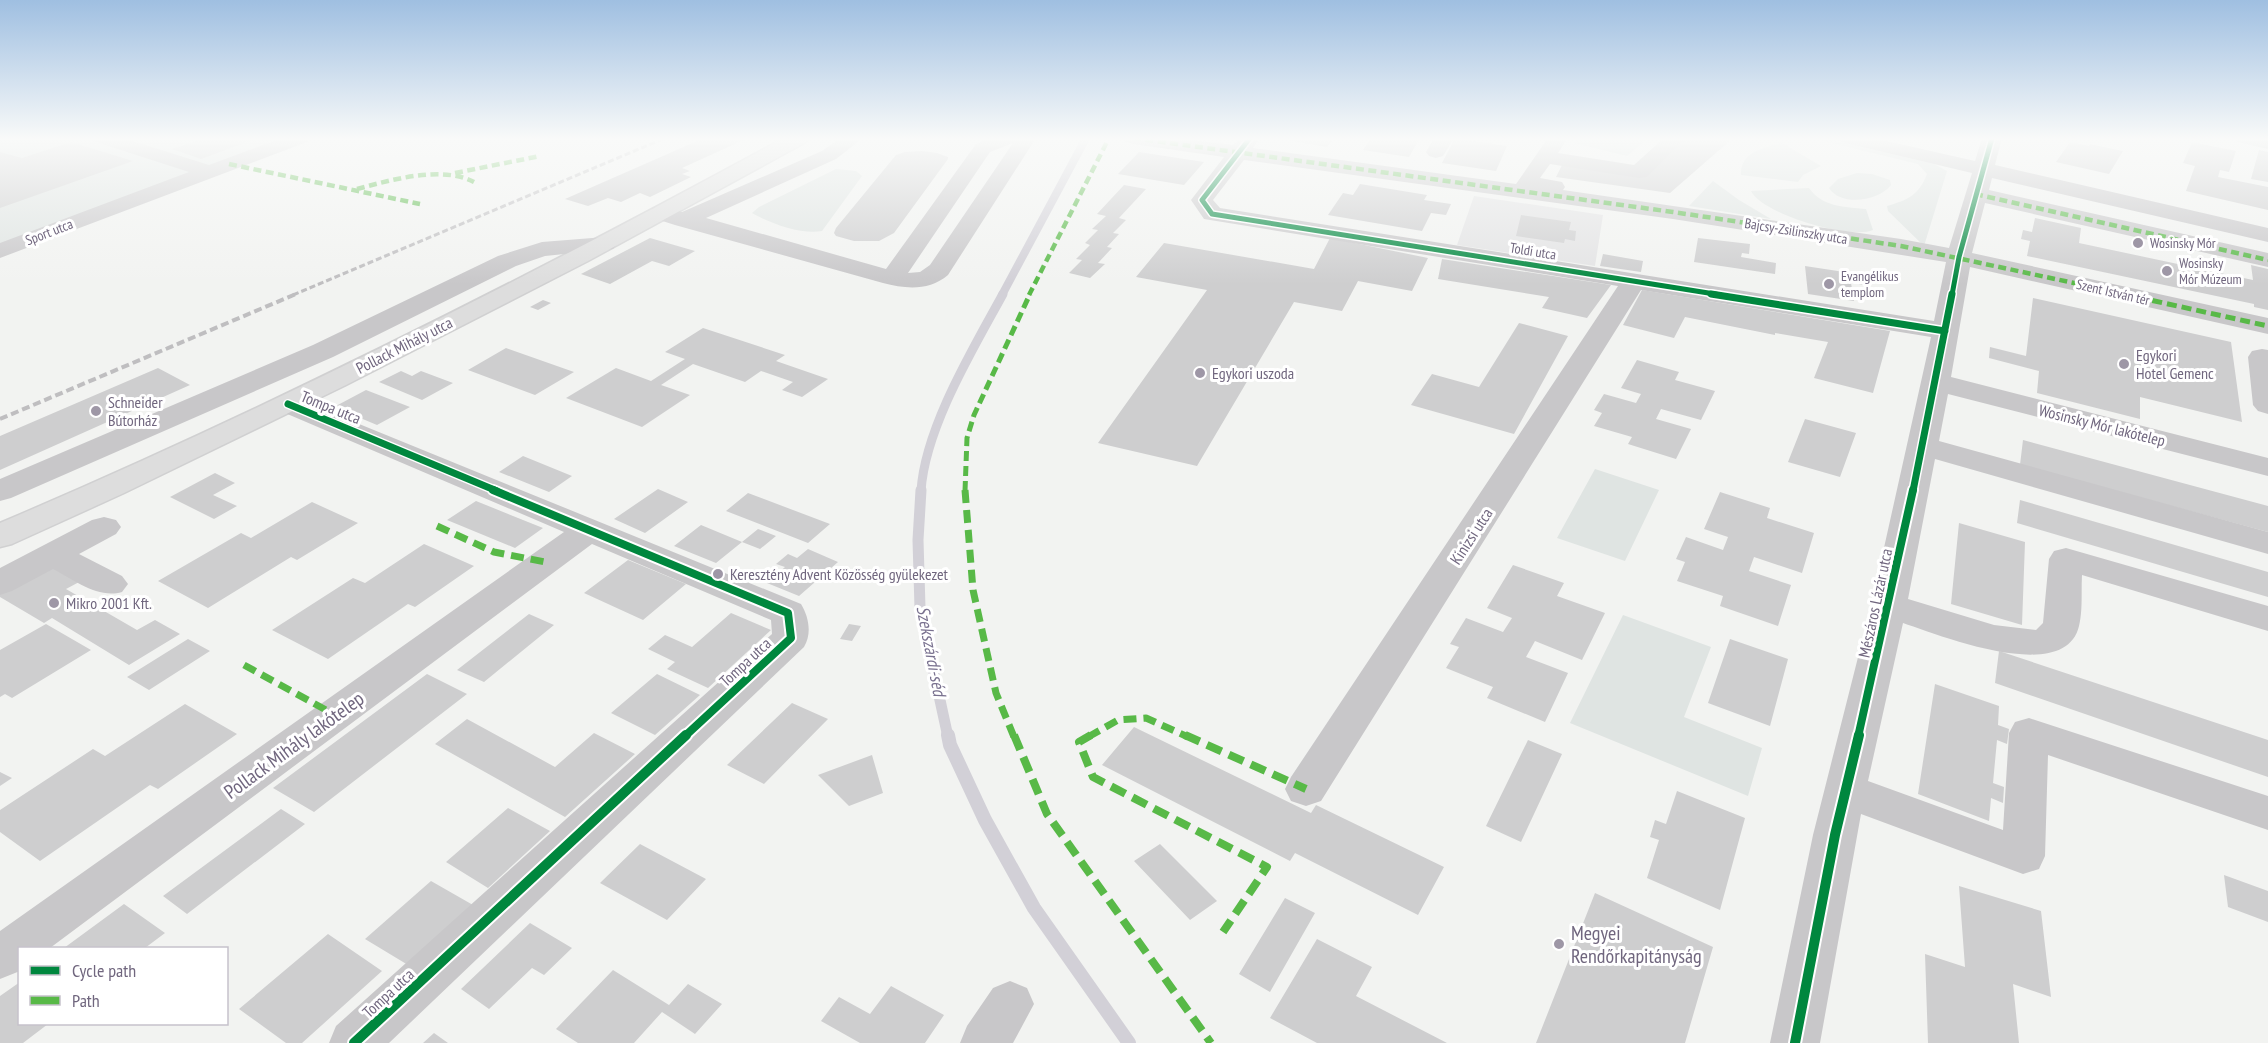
<svg xmlns="http://www.w3.org/2000/svg" width="2268" height="1043" font-family="'PT Sans Narrow',sans-serif">
	<style>
		.built { fill: #e3e3e4 }
		.green { fill: #dfe4e2 }
		.lines { fill: none; stroke-linecap: round; stroke-linejoin: round }
		.stream-far3 { stroke: #d2d0d7; stroke-width: 8 }
		.stream-far2 { stroke: #d2d0d7; stroke-width: 9 }
		.stream-far1 { stroke: #d2d0d7; stroke-width: 11 }
		.stream { stroke: #d2d0d7; stroke-width: 14 }
		.building { fill: #cececf }
		.major-casing { stroke: #d0d0d1; stroke-width: 3 }
		.minor { fill: #c8c7c9; fill-rule: evenodd }
		.major { fill: #ddd; fill-rule: evenodd }
		.rail-far1 { stroke: #bfbec0; stroke-width: 3; stroke-dasharray: 6 3; stroke-linecap: butt }
		.rail { stroke: #bfbec0; stroke-width: 4; stroke-dasharray: 8 4; stroke-linecap: butt }
		.quiet-far3 { stroke: #58b947; stroke-width: 4.5; stroke-dasharray: 8 4.5; stroke-linecap: butt }
		.quiet-far2 { stroke: #58b947; stroke-width: 5; stroke-dasharray: 10 5; stroke-linecap: butt }
		.quiet-far1 { stroke: #58b947; stroke-width: 7; stroke-dasharray: 13 7; stroke-linecap: butt }
		.quiet { stroke: #58b947; stroke-width: 8; stroke-dasharray: 16 8; stroke-linecap: butt }
		.cycleway-far3-casing { stroke: #fff; stroke-width: 8 }
		.cycleway-far2-casing { stroke: #fff; stroke-width: 10 }
		.cycleway-far1-casing { stroke: #fff; stroke-width: 12 }
		.cycleway-casing { stroke: #fff; stroke-width: 14 }
		.cycleway-far3 { stroke: #00873e; stroke-width: 5 }
		.cycleway-far2 { stroke: #00873e; stroke-width: 7 }
		.cycleway-far1 { stroke: #00873e; stroke-width: 8 }
		.cycleway { stroke: #00873e; stroke-width: 10 }
		.poi-dot { fill: #9e97a6; stroke: #fff; stroke-width: 2 }
		.labels { text-anchor: middle; stroke-width: 6; stroke-linejoin: round; paint-order: stroke }
		.far-street-label { font-size: 14px; fill: #70667e; stroke: #fff }
		.far-poi-label { font-size: 14px; fill: #70667e; stroke: #fff; text-anchor: start }
		.street-label { font-size: 16px; fill: #70667e; stroke: #fff }
		.poi-label { font-size: 16px; fill: #70667e; stroke: #fff; text-anchor: start }
		.water-label { font-size: 18px; font-style: italic; fill: #79718f; stroke: #fff }
		.near-street-label { font-size: 20px; fill: #70667e; stroke: #fff }
		.near-poi-label { font-size: 20px; fill: #70667e; stroke: #fff; text-anchor: start }
	</style>
	<rect width="100%" height="100%" fill="#f2f3f1"/>
	<path class="built" d="M1474,196L1603,215L1595,266L1457,245Z"/>
	<path class="green" d="M0,138H285L0,244Z
		M1581,138H1649L1627,156L1574,143Z
		M1811,138H1824L1934,164L1947,171L1924,246L1888,211L1887,206C1908,200 1919,195 1927,174L1918,164Z
		M1782,143L1821,166L1803,175L1798,182L1741,175C1740,152 1763,148 1782,143Z
		M836,169L856,171L862,176L822,231C802,235 769,223 752,213L759,207Z
		M1857,173L1872,174L1890,180L1891,185C1879,201 1841,207 1829,188L1838,179Z
		M1713,181L1739,200L1771,219L1689,206Z
		M1809,188C1822,207 1845,207 1866,209L1873,230C1850,240 1762,214 1751,191Z
		M1595,469L1659,490L1625,561L1557,538Z
		M1623,615L1711,647L1684,717L1762,748L1748,796L1570,723Z"/>
	<g class="lines">
		<path class="stream-far3" d="M1002,295L1086,138"/>
		<path class="stream-far2" d="M921,491C925,428 973,349 1003,294"/>
		<path class="stream-far1" d="M921,490L918,540L920,608L948,737"/>
		<path class="stream" d="M948,735L950,745L985,820L1034,908L1129,1043"/>
	</g>
	<path class="building" d="M206,138H258L201,159L172,149Z
		M704,138H748L682,168L690,171L682,174L691,177L650,197L640,193L621,202L608,198L588,206L565,199Z
		M1275,138H1334L1327,147Z
		M1371,138H1420L1409,157L1363,150Z
		M1455,138L1507,146L1496,171L1442,163Z
		M1685,138H1733L1670,193L1556,177L1563,163L1641,175Z
		M71,142L133,161L0,208V152L22,158Z
		M2070,142L2089,146L2090,144L2123,151L2109,174L2056,162Z
		M2192,142L2236,151L2229,172L2220,170L2218,177L2268,187V210L2186,191L2195,166L2183,163Z
		M2259,150L2268,152V182L2251,179Z
		M922,151L937,153L948,157V159L894,233L879,241H854L836,236L834,233L836,228L896,155L905,152Z
		M1139,152L1204,162L1184,185L1118,174Z
		M1360,184L1427,195L1424,200L1451,204L1446,215L1431,213L1422,231L1328,215L1343,193L1353,195Z
		M1124,185L1146,189L1119,218L1126,220L1113,233L1119,234L1107,247L1112,248L1098,263L1105,264L1090,278L1069,273L1082,260L1076,259L1090,245L1085,243L1098,230L1092,229L1106,216L1097,214Z
		M1521,215L1571,222L1569,230L1576,231L1575,241L1565,239L1564,243L1516,236Z
		M2035,218L2081,228L2079,243L2253,280L2251,265L2268,269V310L2254,307V304L2027,256L2030,241L2021,239L2023,230L2032,232Z
		M650,238L695,251L669,266L652,261L610,284L581,274Z
		M1330,238L1428,258L1412,291L1358,281L1342,311L1294,302L1197,466L1098,443L1207,290L1136,277L1164,243L1314,269Z
		M1698,238L1750,244L1749,254L1742,253L1741,257L1776,263L1775,274L1694,262Z
		M1603,254L1643,261L1641,272L1600,266Z
		M1442,259L1611,285L1587,318L1542,308L1549,297L1438,279Z
		M1805,266L1864,275L1866,285L1851,283L1854,301L1808,294Z
		M1642,290L1890,331L1873,393L1814,378L1828,342L1775,333V335L1685,317L1674,338L1623,325Z
		M2033,298L2231,342L2242,422L2140,397V419L2037,393L2039,371L1989,358L1990,347L2026,356Z
		M543,300L551,303L538,310L530,307Z
		M1519,323L1568,336L1514,434L1411,405L1432,374L1479,387Z
		M703,328L785,355L776,361L828,379L802,397L782,390L793,382L761,371L745,382L693,364L661,385L690,395L642,427L566,398L616,368L651,381L685,359L665,352Z
		M506,348L574,372L535,395L468,370Z
		M1637,360L1679,372L1675,380L1715,391L1701,420L1661,409L1656,419L1691,429L1676,459L1628,444L1632,437L1594,426L1602,413L1594,410L1604,394L1636,403L1641,394L1621,388Z
		M158,368L190,385L0,470V436Z
		M401,371L412,376L421,371L453,383L422,400L379,382Z
		M366,390L410,407L377,425L334,407Z
		M1805,419L1856,433L1840,477L1788,462Z
		M2023,440L2268,506V532L2020,465Z
		M523,456L572,476L549,492L499,472Z
		M215,473L235,483L213,495L237,506L214,519L170,497Z
		M658,489L688,502L645,533L614,519Z
		M1720,492L1770,508L1767,518L1814,533L1802,573L1754,557L1749,571L1791,585L1778,626L1720,606L1723,596L1677,581L1685,562L1676,559L1686,537L1723,550L1728,537L1704,529Z
		M748,493L830,524L808,543L726,511Z
		M2020,500L2268,572V597L2017,523Z
		M476,501L543,528L515,548L447,520Z
		M312,502L358,523L297,560L291,557L208,608L158,581L241,533L251,538Z
		M1959,523L2025,542L2022,625L1951,604Z
		M701,525L742,542L716,563L674,546Z
		M758,529L776,536L760,549L742,542Z
		M424,544L474,566L415,607L408,604L328,659L272,630L353,578L365,583Z
		M808,549L838,562L799,596L767,583L785,567L776,564L788,554L797,558Z
		M628,560L686,584L643,620L584,593Z
		M51,565L81,581L66,589L137,630L155,620L180,634L129,665L52,618L44,623L0,597V592Z
		M1513,565L1564,583L1557,596L1605,613L1582,660L1535,641L1526,657L1568,673L1545,722L1487,698L1493,687L1446,668L1459,647L1450,644L1466,618L1503,632L1512,618L1487,608Z
		M731,613L771,630L708,688L667,669L675,662L648,649L665,635L692,647Z
		M529,614L554,625L484,682L457,670Z
		M46,624L91,650L12,698L5,694L0,697V650Z
		M849,624L861,626L852,641L840,639Z
		M188,639L210,651L149,690L127,677Z
		M1730,639L1788,659L1770,726L1708,703Z
		M1999,651L2268,740V777L1995,683Z
		M427,674L467,694L314,812L273,788Z
		M657,674L700,695L655,735L611,713Z
		M1935,684L1999,706L1998,725L2009,729L2007,744L1997,740L1993,783L2004,787L2003,803L1991,798L1989,821L1918,794Z
		M792,703L828,719L764,784L727,765Z
		M185,704L237,734L158,789L150,785L40,861L0,832V810L93,749L105,756Z
		M467,719L555,767L594,733L635,754L565,817L435,744Z
		M1134,727L1311,813L1316,805L1444,867L1418,915L1295,853L1290,861L1102,765Z
		M1528,740L1562,754L1521,842L1486,826Z
		M872,755L883,793L849,806L818,775Z
		M0,772L12,778L0,786Z
		M1677,791L1745,818L1720,910L1647,878L1659,840L1650,837L1655,820L1666,824Z
		M508,808L550,831L488,888L446,862Z
		M281,809L305,824L187,914L163,896Z
		M640,844L706,879L667,920L600,883Z
		M1160,844L1217,901L1190,920L1134,861Z
		M2224,875L2268,891V922L2228,907Z
		M431,881L473,905L408,965L365,939Z
		M1959,886L2041,911L2051,997L2013,984L2019,1043H1928L1925,954L1965,967Z
		M1595,893L1713,947L1685,1043H1536Z
		M1285,898L1315,913L1270,992L1239,974Z
		M124,904L165,933L145,948H64Z
		M530,923L572,948L544,975L532,968L489,1009L461,989Z
		M328,934L382,971L302,1043H286L239,1009Z
		M1317,939L1372,967L1356,996L1447,1043H1317L1270,1018Z
		M613,970L669,1005L688,984L722,1004L695,1034L662,1012L634,1043H578L556,1029Z
		M20,982V1024H48L23,1043H0V996Z
		M891,986L944,1015L925,1043H860L821,1021L839,997L870,1014Z
		M434,1033L448,1043H423Z"/>
	<g class="lines">
		<defs>
			<path id="major" d="M784,138H809L806,142L588,261L346,385L124,493L12,544L0,547V523C268,409 529,277 784,138Z"/>
		</defs>
		<use href="#major" class="major-casing"/>
		<path class="minor" d="M93,138H123L209,165L282,138H310L307,142L0,258V243L189,172L96,142Z
			M840,138H863L836,159L706,218L886,269L976,144L989,138H1036L948,275C929,291 906,289 883,283L675,225L653,218L650,213L653,208L661,206L682,212L822,151ZM1013,143L930,265L920,272L908,273L990,152Z
			M1123,138H1176L1233,145L1240,138H1260L1253,148L1516,184L1548,138H1568L1558,153L1634,165L1664,138H1686L1647,177L1639,178L1550,164L1540,178L1562,182L1565,187L1563,190L1901,239L1949,248L1972,173L1841,142L1838,138H1873L1975,161L1982,138H2002L1995,165L2268,228V242L1992,178L1989,190L2268,253V267L1985,203L1972,253L2268,318V334L1970,267L1951,377L2268,458V476L1948,394L1939,441L2268,532V554L1935,459L1908,599L1994,625L2036,630L2043,623L2049,559L2054,551L2066,548L2268,606V631L2082,575C2081,591 2083,610 2079,626C2065,686 1939,635 1903,623L1868,781L2003,830L2009,733L2015,722L2029,718L2268,796V830L2048,755L2045,856L2039,869L2023,874L1861,814L1820,1043H1770L1813,835L1871,606L1931,337L1641,290L1321,801L1306,806L1291,801L1285,789L1291,777L1618,286L1204,219L1191,200L1224,157L1133,144L1126,142ZM1244,160L1673,219L1946,262L1934,321L1220,208L1213,200Z
			M1434,138H1454L1443,156L1436,158L1429,156L1426,152Z
			M2234,138H2268V149L2237,142Z
			M605,237L613,239L617,244L613,249L545,256L516,266L333,357L11,498L0,501V479L313,345L498,256L542,242Z
			M2262,349L2268,350V414L2258,411L2253,405L2248,357L2252,351Z
			M288,395L801,604C809,617 812,634 804,647L389,1043H329L336,1026L772,634L771,620L592,544L50,948H20V971L0,979V931L564,532L278,410L273,404L278,398Z
			M104,517L116,520L121,527L116,534L79,554L122,576L128,584L122,592C98,599 74,580 53,569L12,591L0,595V568L92,520Z
			M1010,981L1027,988L1034,1004L1013,1043H960L967,1026L993,988Z"/>
		<use href="#major" class="major"/>
		<path class="rail-far1" d="M293,295L665,138"/>
		<path class="rail" d="M0,419L296,294"/>
		<path class="quiet-far3" d="M1133,138L1673,212L1901,246L2130,295
			M229,164L420,204
			M455,173L540,156
			M357,189C391,180 441,165 474,182
			M1975,194L2268,260
			M1029,295L1109,138"/>
		<path class="quiet-far2" d="M2123,294L2268,326
			M965,491L967,438L974,415L1030,294"/>
		<path class="quiet-far1" d="M965,490L973,590L996,693L1014,737
			M437,526L494,552L545,562
			M244,665L335,715
			M1088,737L1118,720L1146,718L1188,737"/>
		<path class="quiet" d="M1014,735L1047,814L1211,1043
			M1091,735L1079,742L1093,777L1267,867L1223,932
			M1185,735L1306,789"/>
		<defs>
			<path id="cycleway-far3" d="M1250,138L1202,200L1212,214L1721,295
				M1952,295L1959,257L1992,138"/>
			<path id="cycleway-far2" d="M1711,294L1945,331
				M288,404L497,491
				M1913,491L1952,294"/>
			<path id="cycleway-far1" d="M493,490L788,613L791,638L684,737
				M1858,737L1913,490"/>
			<path id="cycleway" d="M354,1043L686,735
				M1795,1043L1835,835L1859,735"/>
		</defs>
		<use href="#cycleway-far3" class="cycleway-far3-casing"/>
		<use href="#cycleway-far2" class="cycleway-far2-casing"/>
		<use href="#cycleway-far1" class="cycleway-far1-casing"/>
		<use href="#cycleway" class="cycleway-casing"/>
		<use href="#cycleway-far3" class="cycleway-far3"/>
		<use href="#cycleway-far2" class="cycleway-far2"/>
		<use href="#cycleway-far1" class="cycleway-far1"/>
		<use href="#cycleway" class="cycleway"/>
	</g>
	<linearGradient id="sky" x2="0" y2="1"><stop stop-color="#9fbfe1"/><stop offset="0.49" stop-color="#f9faf9"/><stop offset="1" stop-color="#f9faf9" stop-opacity="0"/></linearGradient>
	<rect width="2268" height="284" fill="url(#sky)"/>
	<g class="poi-dot">
		<circle cx="2138" cy="243" r="6"/>
		<circle cx="2167" cy="271" r="6"/>
		<circle cx="1829" cy="284" r="6"/>
		<circle cx="2124" cy="364" r="6"/>
		<circle cx="1200" cy="373" r="6"/>
		<circle cx="96" cy="411" r="6"/>
		<circle cx="718" cy="574" r="6"/>
		<circle cx="54" cy="603" r="6"/>
		<circle cx="1559" cy="944" r="6"/>
	</g>
	<g class="labels">
		<g class="far-street-label">
			<text transform="translate(1796 231) rotate(9)" y="5">Bajcsy-Zsilinszky utca</text>
			<text transform="translate(49 232) rotate(-21)" y="5">Sport utca</text>
			<text transform="translate(1533 251) rotate(9)" y="5">Toldi utca</text>
			<text transform="translate(2113 292) rotate(13)" y="5">Szent István tér</text>
		</g>
		<g class="far-poi-label">
			<text x="2150" y="248">Wosinsky Mór</text>
			<text x="2179" y="268">Wosinsky<tspan x="2179" dy="16">Mór Múzeum</tspan></text>
			<text x="1841" y="281">Evangélikus<tspan x="1841" dy="16">templom</tspan></text>
		</g>
		<g class="street-label">
			<text transform="translate(404 345) rotate(-27)" y="6">Pollack Mihály utca</text>
			<text transform="translate(331 407) rotate(22)" y="6">Tompa utca</text>
			<text transform="translate(2102 425) rotate(14)" y="6">Wosinsky Mór lakótelep</text>
			<text transform="translate(1471 536) rotate(-57)" y="6">Kinizsi utca</text>
			<text transform="translate(1875 603) rotate(-78)" y="6">Mészáros Lázár utca</text>
			<text transform="translate(745 662) rotate(-43)" y="6">Tompa utca</text>
			<text transform="translate(388 993) rotate(-43)" y="6">Tompa utca</text>
		</g>
		<g class="poi-label">
			<text x="2136" y="361">Egykori<tspan x="2136" dy="18">Hotel Gemenc</tspan></text>
			<text x="1212" y="379">Egykori uszoda</text>
			<text x="108" y="408">Schneider<tspan x="108" dy="18">Bútorház</tspan></text>
			<text x="730" y="580">Keresztény Advent Közösség gyülekezet</text>
			<text x="66" y="609">Mikro 2001 Kft.</text>
		</g>
		<g class="water-label">
			<text transform="translate(931 651) rotate(79)" y="6">Szekszárdi-séd</text>
		</g>
		<g class="near-street-label">
			<text transform="translate(294 745) rotate(-36)" y="7">Pollack Mihály lakótelep</text>
		</g>
		<g class="near-poi-label">
			<text x="1571" y="940">Megyei<tspan x="1571" dy="23">Rendőrkapitányság</tspan></text>
		</g>
	</g>
	<rect x="18" y="947" width="210" height="78" fill="#ffffff" stroke="#c6c2cb" stroke-width="1.5"/>
	<rect x="30" y="966" width="30" height="9" fill="#00873e" stroke="#c6c2cb" stroke-width="1.5"/>
	<text x="72" y="977" font-size="18" fill="#70667e">Cycle path</text>
	<rect x="30" y="996" width="30" height="9" fill="#58b947" stroke="#c6c2cb" stroke-width="1.5"/>
	<text x="72" y="1007" font-size="18" fill="#70667e">Path</text>
</svg>
